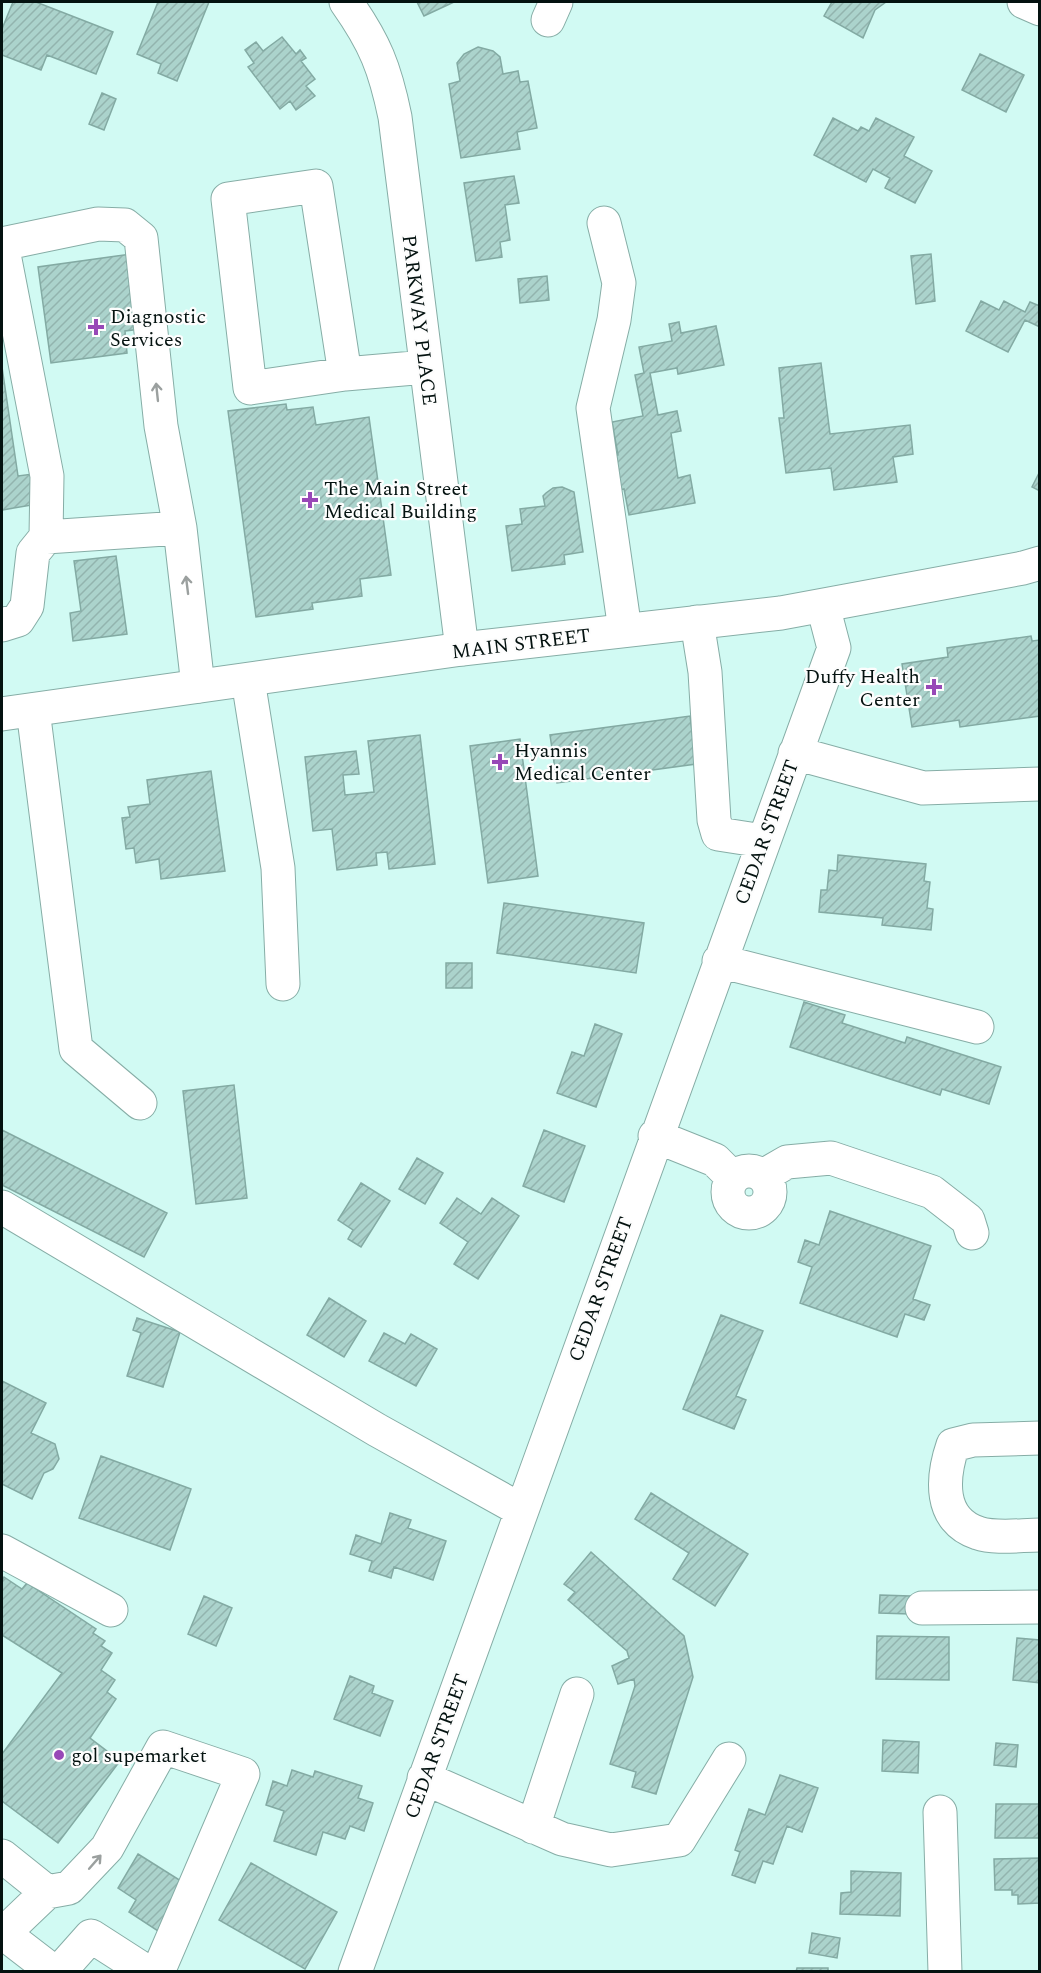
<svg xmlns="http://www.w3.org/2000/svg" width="1041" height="1973" font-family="Spectral,serif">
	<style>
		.building { fill: url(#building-hatch); stroke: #83aaa3; stroke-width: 1.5 }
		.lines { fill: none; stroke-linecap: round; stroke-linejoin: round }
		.minor-casing { stroke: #86ada6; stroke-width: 35 }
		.major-casing { stroke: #86ada6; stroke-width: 35 }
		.minor { stroke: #fff; stroke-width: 33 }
		.major { stroke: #fff; stroke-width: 33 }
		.oneway { stroke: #9ba09f }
		.poi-dot { fill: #9848b7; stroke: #fdfdfd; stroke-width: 2 }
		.labels { text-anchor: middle; stroke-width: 4.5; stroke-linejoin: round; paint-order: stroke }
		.poi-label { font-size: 20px; fill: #041210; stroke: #fdfdfd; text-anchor: start }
		.street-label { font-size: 20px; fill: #041210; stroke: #fdfdfd }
	</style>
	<defs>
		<pattern id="building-hatch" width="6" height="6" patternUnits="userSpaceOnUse" patternTransform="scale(1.5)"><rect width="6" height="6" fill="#abd3cc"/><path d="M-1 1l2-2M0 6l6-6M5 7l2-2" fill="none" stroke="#92b4ae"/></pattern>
	</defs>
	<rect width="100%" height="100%" fill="#d1faf3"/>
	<path class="building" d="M13,2H36L113,32L96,74L47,55L41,70L2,55V29Z
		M158,2H209L177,81L158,73L161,64L137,54Z
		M417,2H454L424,16Z
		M832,2H886L875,10L863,38L824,16Z
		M282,37L296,54L300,50L306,58L301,61L315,79L306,86L315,96L296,110L290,101L280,109L248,67L254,63L245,50L256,42L263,51Z
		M478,47L493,51L500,57L503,74L518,71L520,82L528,81L537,128L517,132L520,149L461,158L449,84L460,81L457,63L464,54Z
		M980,54L1024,75L1006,112L962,90Z
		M102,93L116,99L104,130L89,124Z
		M833,118L858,131L861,127L869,131L876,118L914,137L904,156L932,171L915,203L885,188L890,178L873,169L866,182L814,155Z
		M514,176L519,203L505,205L510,240L500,242L502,257L476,261L464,183Z
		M131,254L141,329L125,331L127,353L51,363L38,267Z
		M931,254L935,301L916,304L911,256Z
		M547,276L549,300L520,303L518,279Z
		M981,301L999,310L1004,301L1025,312L1030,302L1040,306V327L1025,320L1008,352L966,331Z
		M679,322L681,333L716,326L724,365L678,374L677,368L650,373L658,415L677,411L681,431L671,433L678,478L690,475L695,503L629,515L624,489L615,491L609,457L618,455L612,422L643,416L635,375L644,373L639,347L672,341L669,324Z
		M821,363L830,434L910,425L913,454L893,457L897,482L834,490L831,468L786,473L779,418H784L779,368Z
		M2,367L18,476L33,474L38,504L2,510Z
		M286,404L287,410L313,407L316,425L369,417L391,575L360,579L362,596L312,603L313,609L256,617L228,411Z
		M1040,471V491L1032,487Z
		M562,487L574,492L583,552L564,555L565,564L512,571L506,526L522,524L520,509L545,506L543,496L546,493L553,488Z
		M116,556L127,634L73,641L70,613L81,611L74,561Z
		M1031,636L1032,641L1040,640V716L960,727L959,720L912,727L902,664L948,657L947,648Z
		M690,716L696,764L557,783L550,735Z
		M420,735L435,864L389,869L387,852L376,853L377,865L337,870L332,829L313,831L305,757L356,751L359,774L343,775L345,795L374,792L368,741Z
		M520,739L538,876L488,883L470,746Z
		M211,771L225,871L161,879L159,859L136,863L134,848L126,849L122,818L130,817L128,807L150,804L147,780Z
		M838,855L926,864L924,881L930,882L927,908L933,909L931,930L882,925L883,918L819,912L821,890H827L829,870L837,871Z
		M504,903L644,923L636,973L497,953Z
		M446,963H472V988H446Z
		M804,1002L845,1015L842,1023L905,1043L907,1037L1001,1067L989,1104L942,1089L940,1095L790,1047Z
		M595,1024L622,1034L596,1107L557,1093L572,1052L584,1056Z
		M234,1085L247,1198L196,1204L183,1091Z
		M2,1130L167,1213L144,1257L2,1185Z
		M544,1130L585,1146L564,1202L523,1186Z
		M417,1158L443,1173L425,1204L399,1189Z
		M361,1183L390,1201L361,1247L348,1239L353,1230L338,1220Z
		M457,1198L481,1214L492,1198L519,1216L478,1279L454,1264L468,1242L440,1223Z
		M830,1211L931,1246L913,1299L930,1305L924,1320L905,1314L897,1337L800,1303L812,1267L798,1262L805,1240L819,1245Z
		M329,1298L366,1321L344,1357L307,1335Z
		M721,1315L763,1331L736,1396L746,1400L734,1429L683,1409Z
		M137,1318L180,1332L163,1387L127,1376L141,1333L133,1330Z
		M384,1333L405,1344L411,1334L437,1349L416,1386L369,1361Z
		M2,1381L46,1403L31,1433L55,1444L59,1459L53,1469L44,1473L32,1499L2,1484Z
		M101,1456L191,1489L170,1550L79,1518Z
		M651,1493L748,1554L715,1606L673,1579L689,1553L635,1519Z
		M390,1513L411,1520L408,1528L446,1541L433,1580L394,1567L391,1578L369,1571L372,1561L350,1554L356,1535L381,1544Z
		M591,1552L684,1636L693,1677L656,1794L632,1787L636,1772L610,1764L635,1686L634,1679L618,1684L612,1666L629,1658L627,1651L568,1600L575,1592L564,1584Z
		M4,1577L22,1589L27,1583L96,1629L93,1633L105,1641L101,1646L112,1653L101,1670L115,1680L107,1692L116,1699L90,1738L120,1761L58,1843L2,1801V1754L62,1673L2,1635V1581Z
		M880,1595L910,1596V1614L879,1613Z
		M204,1596L232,1608L216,1646L188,1634Z
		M877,1636L949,1637V1680L876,1679Z
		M1017,1638L1040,1640V1683L1013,1680Z
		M350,1676L374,1686L372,1693L393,1701L380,1736L334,1719Z
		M883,1740L919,1742L918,1773L882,1771Z
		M996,1743L1018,1745L1016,1767L994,1765Z
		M292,1770L313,1777L315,1771L362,1786L358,1798L373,1803L364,1831L350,1826L345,1839L323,1832L316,1855L274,1841L284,1811L266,1805L273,1781L287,1786Z
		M780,1775L818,1788L802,1832L787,1826L773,1864L763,1861L755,1883L732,1875L740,1852L735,1850L749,1809L765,1815Z
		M996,1804H1040V1838H995Z
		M138,1854L189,1886L161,1933L129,1912L136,1900L118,1888Z
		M1040,1858V1903L1018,1904V1895H1012V1890H995L994,1859Z
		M251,1863L337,1912L305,1969L219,1920Z
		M851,1871L901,1873L900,1916L840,1914L841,1893L851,1892Z
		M812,1933L840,1938L837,1958L809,1953Z
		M797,1968H828V1972H796Z"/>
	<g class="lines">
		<defs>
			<path id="minor" d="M346,2C375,43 385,68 395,117L462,649
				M1024,2L1040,9
				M548,20L556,2
				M604,223L619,283L614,320L593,408L625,630
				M345,374L316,186L228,199L250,388L345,374L426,367
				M46,537L180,528
				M697,622L705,672L714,820L718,834L763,841
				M2,625L18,620L27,606L33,553L46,537L47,476L2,244L98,224L125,225L141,238L161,426L180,528L198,686
				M248,680L278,868L283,984
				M33,710L76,1049L140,1103
				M795,753L923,788L1040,784
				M719,961L977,1027
				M655,1136L715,1160L733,1178
				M728 1192a21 21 0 1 1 42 0a21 21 0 1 1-42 0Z
				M763,1176L787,1162L831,1158L932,1192L968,1220L972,1233
				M2,1207L377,1430L521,1510
				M1040,1438L973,1440L953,1445C942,1477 938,1520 978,1533C995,1539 1021,1535 1040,1535
				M2,1551L111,1610
				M922,1608L1040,1607
				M424,1778L562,1839L611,1850L679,1840L729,1759
				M940,1812L945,1972
				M533,1827L577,1694
				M2,1856L47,1892L4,1933
				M47,1892L69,1888L107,1848L163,1747L243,1774L158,1972
				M59,1972L91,1936L147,1972
				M355,1972L834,648L823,606"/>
			<path id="major" d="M2,714L462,649L781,613L1023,568L1040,563
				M2,1932L54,1972"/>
		</defs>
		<use href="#minor" class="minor-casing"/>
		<use href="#major" class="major-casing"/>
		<use href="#minor" class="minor"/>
		<use href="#major" class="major"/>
	</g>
	<defs><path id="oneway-shaft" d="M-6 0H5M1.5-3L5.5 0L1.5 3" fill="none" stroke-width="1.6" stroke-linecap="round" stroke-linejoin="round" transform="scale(1.5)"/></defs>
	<g class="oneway">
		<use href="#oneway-shaft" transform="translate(157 392) rotate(-96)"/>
		<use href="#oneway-shaft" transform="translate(187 585) rotate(-97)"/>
		<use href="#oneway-shaft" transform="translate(95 1862) rotate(-49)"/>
	</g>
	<g class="poi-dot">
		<path d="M93 318h6v6h6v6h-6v6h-6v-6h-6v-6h6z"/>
		<path d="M307 491h6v6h6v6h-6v6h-6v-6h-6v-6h6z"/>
		<path d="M931 678h6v6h6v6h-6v6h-6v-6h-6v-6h6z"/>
		<path d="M497 753h6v6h6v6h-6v6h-6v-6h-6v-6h6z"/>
		<circle cx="59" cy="1755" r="6"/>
	</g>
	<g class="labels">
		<g class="poi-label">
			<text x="110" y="323">Diagnostic<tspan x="110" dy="23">Services</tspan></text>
			<text x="324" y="495">The Main Street<tspan x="324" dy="23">Medical Building</tspan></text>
			<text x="920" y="683" text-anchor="end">Duffy Health<tspan x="920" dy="23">Center</tspan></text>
			<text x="514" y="757">Hyannis<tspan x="514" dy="23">Medical Center</tspan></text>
			<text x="71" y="1762">gol supemarket</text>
		</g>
		<g class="street-label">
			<text transform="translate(420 320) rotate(83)" y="7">PARKWAY PLACE</text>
			<text transform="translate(521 643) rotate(-7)" y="7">MAIN STREET</text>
			<text transform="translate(766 832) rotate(-70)" y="7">CEDAR STREET</text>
			<text transform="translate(600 1289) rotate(-70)" y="7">CEDAR STREET</text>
			<text transform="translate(436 1746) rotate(-70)" y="7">CEDAR STREET</text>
		</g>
	</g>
	<rect width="1041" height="1973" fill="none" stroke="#041210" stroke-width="6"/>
</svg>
